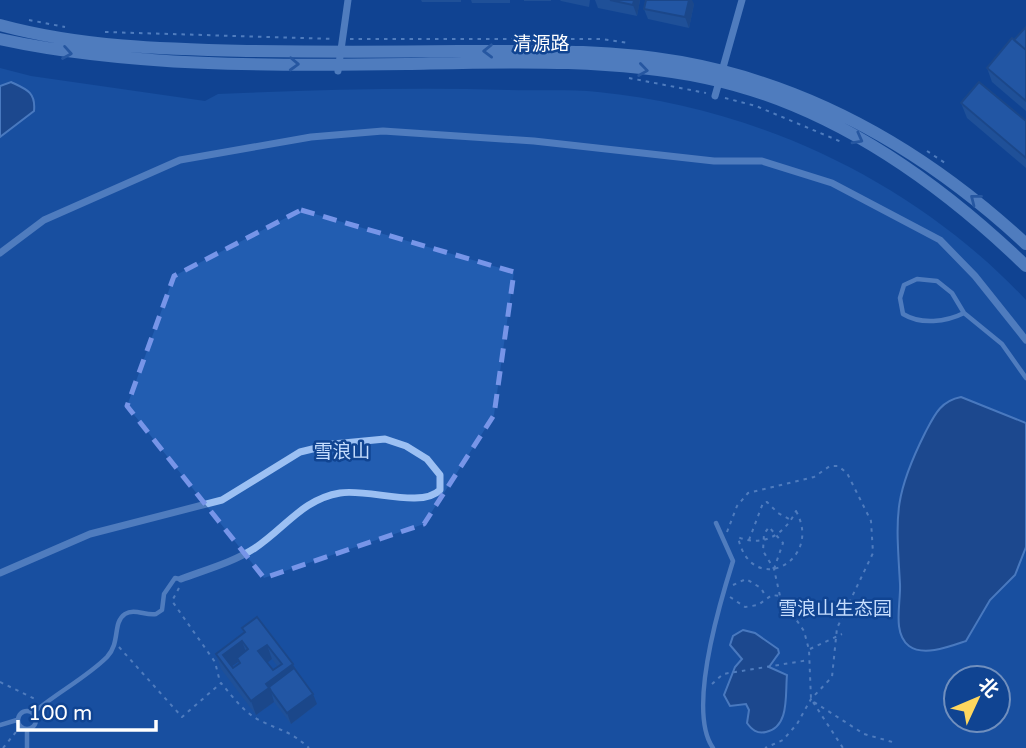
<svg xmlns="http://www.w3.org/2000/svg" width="1026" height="748" font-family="'Varela Round','Noto Sans SC',sans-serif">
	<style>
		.green { fill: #225db1; fill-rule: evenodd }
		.water { fill: #2a4f89; stroke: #8ebaf7; stroke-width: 2 }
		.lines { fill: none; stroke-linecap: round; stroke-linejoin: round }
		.path { stroke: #9cc0f3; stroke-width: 2; stroke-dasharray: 3.5 5; stroke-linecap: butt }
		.service { stroke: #9cc0f3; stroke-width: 4.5 }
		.minor { stroke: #9cc0f3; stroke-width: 7 }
		.tertiary { stroke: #9cc0f3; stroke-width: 12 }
		.wall { fill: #315fa0; fill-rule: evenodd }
		.shaded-wall { fill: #284d82 }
		.building { fill: #396eba; stroke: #284d82; stroke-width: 2; fill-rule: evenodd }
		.oneway { stroke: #416fb4 }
		.marked { fill: none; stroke: #7795e8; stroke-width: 5; stroke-dasharray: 14 9; stroke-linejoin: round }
		.labels { text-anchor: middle; stroke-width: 5; stroke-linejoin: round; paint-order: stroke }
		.street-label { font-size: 19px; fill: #fff; stroke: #104492 }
		.park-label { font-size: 19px; fill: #c4dcfd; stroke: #104492 }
	</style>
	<rect width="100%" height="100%" fill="#104492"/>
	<path class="green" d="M0,68L31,76L205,101L218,94C315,90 411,87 508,90C538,91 569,89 598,92C759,108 915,182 1026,300V748H0ZM956,678H998V720H956Z"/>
	<path class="water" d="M11,82C26,89 36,92 34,111L0,137V86Z
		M961,397L1026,423V547L1015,575L990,600L966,641C951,646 924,657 909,646C892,633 901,603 900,584C896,515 893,497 925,433C934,416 940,401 961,397Z
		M743,630L755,633L778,649L779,653L769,667L787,675C785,694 790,727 766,732C757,734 752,730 747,723L749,710L746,704L730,706L724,695L735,667L742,659L730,645L733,636Z"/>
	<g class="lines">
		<path class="path" d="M29,20L65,27
			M105,32L334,39
			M350,39H601L628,43
			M629,78L706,93
			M725,98L756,106L844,143
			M927,151L945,163
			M796,511C824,561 751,599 738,537C763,548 785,534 796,511Z
			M727,532L737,506L748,493L814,477L830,466H838L847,473L871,521L873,553L837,628L832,677L811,699L797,724L783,740L765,748
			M749,540L763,503L767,502L778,513L791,520
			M774,569L783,543L769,527L764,534L763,551L774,569L780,596L804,631L809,650L811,699L843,748
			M733,585L746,579L761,588L766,597
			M179,588L172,601L215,662L220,682
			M730,597L745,607L758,605L772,595L779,596
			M119,647L182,717L221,683C233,697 244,713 261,721C283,732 289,730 309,748
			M810,649L842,634
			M0,682L37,700
			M712,684L723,674L809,660
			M814,702L864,734L896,743
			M3,748L20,727"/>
		<path class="service" d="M964,313C946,322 921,325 903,314L900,298L904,285L917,279L937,281L952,293L964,313L1002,344L1026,378
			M18 720a9 9 0 1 1 18 0a9 9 0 1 1-18 0Z
			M33,713C56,693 86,678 107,657C121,642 112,623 125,614C134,608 146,616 156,614L162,610L164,594L175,578L180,579
			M0,725L17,720
			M27,729V748
			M713,748C687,711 720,602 733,561L716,523"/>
		<path class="minor" d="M338,71L348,0
			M715,96L742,0
			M0,253L44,220L180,160L311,137L383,131L534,141L714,161H762L832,183L940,240L975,276L1026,340
			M0,573L90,534L222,500L300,452L333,444L385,439L406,446L427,459L440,475V490C421,509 368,488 340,493C303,499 285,528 255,548C234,562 205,570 181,579"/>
		<path class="tertiary" d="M0,25C81,47 164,49 247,51C318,52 388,52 459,51C533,51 607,49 681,62C814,86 928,153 1026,244
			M0,39C128,67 276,66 407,64C507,62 607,58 706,78C829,104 937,180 1026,266"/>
	</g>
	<path class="wall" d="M421,0H461V2H422Z
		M471,0H510V3H472Z
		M524,0H551V1H524Z
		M560,0H590L589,7L561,1Z
		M595,0H640L637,16L598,8Z
		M694,4L689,28L648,19L644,9Z
		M1026,27V111L992,82L987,68L1014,40Z
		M961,103L1026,121V168L967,118Z
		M257,617L294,668L317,704L291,724L274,702L256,715L221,669L216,654L244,633L242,628ZM272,659L278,667L273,670L267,663ZM238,662L239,664L233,668L232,667Z"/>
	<path class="shaded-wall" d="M634,0H640L637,16L633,5Z
		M689,0H692L694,4L689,28L685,17Z
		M242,641L247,655L237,658L238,662L228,669L223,655Z
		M267,645L272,659L263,666L258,651Z
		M293,664L298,678L271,691L274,702L256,715L251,701L266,684Z
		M313,694L317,704L291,724L287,713Z"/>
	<path class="building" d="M610,0H634L633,5Z
		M646,0H689L685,17L644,9Z
		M1026,27V50L1014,40Z
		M1012,38L1026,50V101L987,68Z
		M979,82L1026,121V158L961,103Z
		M257,617L293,664L266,684L269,688L251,701L216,654L245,632L242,628ZM242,641L248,649L237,658L240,663L233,668L223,655ZM267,645L282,664L273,670L258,651Z
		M294,668L313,694L287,713L271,691L269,687Z"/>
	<defs><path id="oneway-chevron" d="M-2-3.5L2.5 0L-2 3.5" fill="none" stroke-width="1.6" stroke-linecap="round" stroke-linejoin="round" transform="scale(1.75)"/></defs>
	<g class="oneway">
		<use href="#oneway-chevron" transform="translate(488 51) rotate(179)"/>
		<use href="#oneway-chevron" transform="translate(67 53) rotate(10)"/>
		<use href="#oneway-chevron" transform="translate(294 64) rotate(2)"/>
		<use href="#oneway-chevron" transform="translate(643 70) rotate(8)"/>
		<use href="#oneway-chevron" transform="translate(858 139) rotate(28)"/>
		<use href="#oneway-chevron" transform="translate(975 199) rotate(-142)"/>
	</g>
	<path d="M0 0H1026V748H0ZM301,210L514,272L494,415L424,524L264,578L127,406L174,276Z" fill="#104492" fill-opacity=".55" fill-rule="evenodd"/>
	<path class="marked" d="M301,210L514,272L494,415L424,524L264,578L127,406L174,276Z"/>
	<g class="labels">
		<g class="street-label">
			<text x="541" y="50">清源路</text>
		</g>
		<g class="park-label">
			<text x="342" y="458">雪浪山</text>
			<text x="835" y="615">雪浪山生态园</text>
		</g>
	</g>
	<g transform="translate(977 699) rotate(46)"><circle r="33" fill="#104492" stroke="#708fbe" stroke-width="2"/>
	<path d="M0-5L12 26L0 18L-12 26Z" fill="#ffd75e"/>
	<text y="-10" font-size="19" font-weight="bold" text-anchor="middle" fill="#ffffff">北</text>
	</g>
	<path d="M18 720v10h138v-10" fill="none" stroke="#ffffff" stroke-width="3.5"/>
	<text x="28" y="720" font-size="21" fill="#ffffff" stroke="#104492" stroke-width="5" paint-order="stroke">100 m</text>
</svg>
